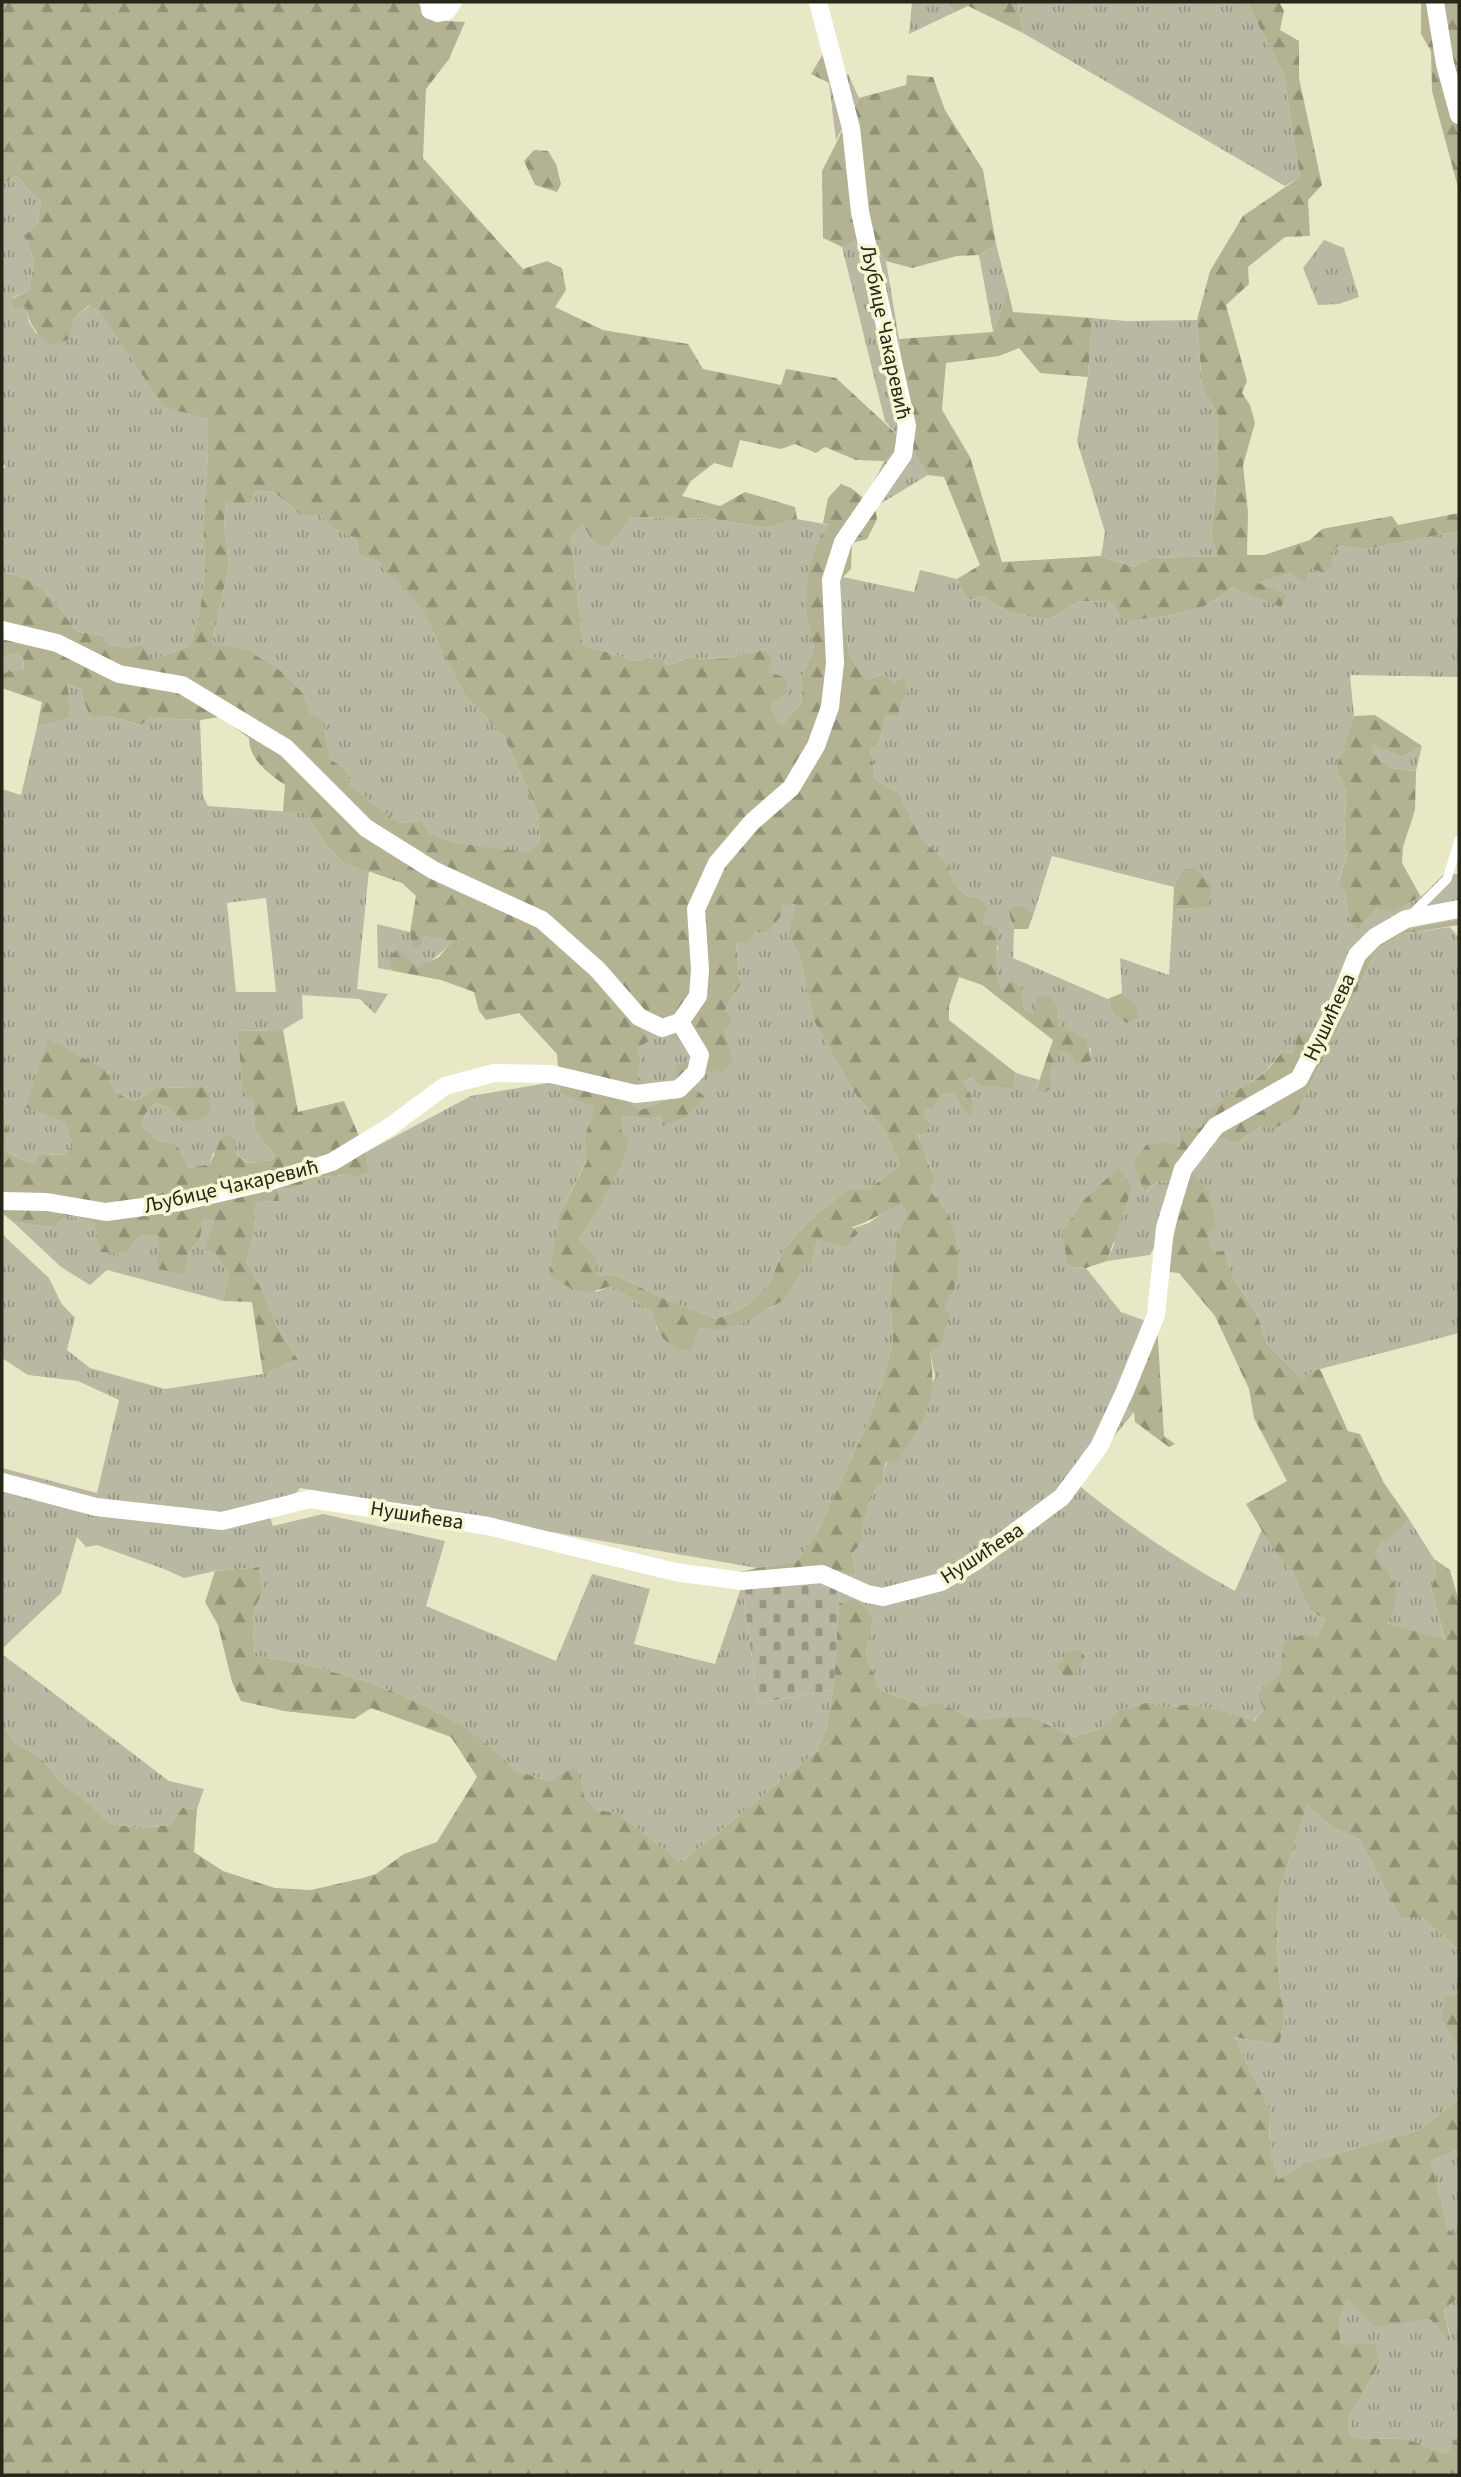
<svg xmlns="http://www.w3.org/2000/svg" width="1461" height="2477" font-family="'Source Sans 3',sans-serif">
	<style>
		.grass { fill: url(#grass-tufts); fill-rule: evenodd }
		.forest { fill: url(#forest-firs); fill-rule: evenodd }
		.cemetery { fill: url(#cemetery-stones) }
		.lines { fill: none; stroke-linecap: round; stroke-linejoin: round }
		.service { stroke: #fff; stroke-width: 9 }
		.minor { stroke: #fff; stroke-width: 18 }
		.labels { text-anchor: middle; stroke-width: 7; stroke-linejoin: round; paint-order: stroke }
		.street-label { font-size: 21px; fill: #262619; stroke: #f6f6d3 }
	</style>
	<defs>
		<pattern id="grass-tufts" width="24" height="20" patternUnits="userSpaceOnUse" patternTransform="scale(1.75)"><rect width="24" height="20" fill="#b9b9a3"/><path d="M3 7l-1-3M5 7V3M7 7l1-3M15 17l-1-3M17 17v-4M19 17l1-3" fill="none" stroke="#969684"/></pattern>
		<pattern id="forest-firs" width="22" height="20" patternUnits="userSpaceOnUse" patternTransform="scale(1.75)"><rect width="22" height="20" fill="#b3b393"/><path d="M5 1l3.5 6h-7zM16 11l3.5 6h-7z" fill="#919177"/></pattern>
		<pattern id="cemetery-stones" width="16" height="16" patternUnits="userSpaceOnUse" patternTransform="scale(1.75)"><rect width="16" height="16" fill="#b9b9a3"/><path d="M2 7V4a2 2 0 0 1 4 0v3zM10 15v-3a2 2 0 0 1 4 0v3z" fill="#969684"/></pattern>
	</defs>
	<rect width="100%" height="100%" fill="#e8e8c6"/>
	<path class="grass" d="M912,2H945L955,12L909,34Z
		M1021,2H1247L1284,76L1300,177L1285,186L1023,33L1018,8Z
		M848,74L859,98L836,140L829,83Z
		M16,176L41,202L38,223L25,235L34,262L29,290L12,298L26,306L29,322L36,333L72,320L90,305L100,312L164,406L208,419V453L203,523L205,569L200,611L190,646L152,660L131,648L109,645L103,636L76,631C55,602 40,576 2,573V469L6,467L2,461V184Z
		M871,235L886,261L899,339L910,446L928,475L875,507L866,499L884,461L896,452L901,438L885,421L842,247Z
		M1324,240L1344,248L1359,297L1339,304L1318,305L1303,268Z
		M996,244L1008,290L993,332L979,255Z
		M1092,318L1126,321L1197,320L1202,386L1218,415L1217,478L1211,538L1218,556L1152,558L1134,567L1101,556L1105,532L1077,441L1088,377Z
		M255,491L274,492L301,515H320L336,530L356,538L358,554L377,561L424,609L464,694L504,736L537,811L540,842L530,854L457,843L429,833L419,820L399,823L351,786L347,770L330,759L323,723L310,713L304,695L212,644L229,564L224,522L226,503Z
		M632,517L714,519L763,528L797,519L830,525L805,609L814,649L801,678L802,702L779,728L770,706L789,692L785,678L766,671L764,650L722,659L690,658L668,665L659,657L636,661L583,645L571,536L582,522L609,546Z
		M1459,531V677L1350,675L1354,716L1336,768L1346,792L1344,848L1348,854L1338,881C1353,899 1341,915 1357,932L1377,908C1416,907 1417,901 1444,874H1459V919L1398,931L1370,950L1328,1038L1293,1053L1282,1052L1264,1073L1244,1087L1180,1147L1146,1192L1158,1181L1170,1182L1184,1191L1150,1255L1107,1261L1115,1242L1074,1267L1086,1268L1121,1312L1157,1325L1134,1412L1076,1483C1126,1524 1178,1560 1235,1591L1262,1529L1291,1570L1310,1611L1325,1619L1317,1638L1257,1695L1264,1709L1253,1721L1224,1711L1188,1704L1165,1708L1149,1702L1117,1711L1100,1729L1074,1737L1030,1718L974,1719L937,1702L922,1706L880,1690L866,1655L873,1619L853,1599L839,1603L840,1592L819,1578L834,1570L856,1576L852,1552L863,1541L862,1527L874,1490L884,1483L883,1471L887,1462L935,1377L930,1351L944,1304L949,1218L930,1190C938,1167 922,1157 919,1136C918,1127 923,1116 927,1109L933,1110L941,1095L953,1093L965,1113L973,1101L964,1081L974,1078L1014,1088L1016,1073L1039,1080L1036,1089H1050V1071L1060,1049L1090,1061L1091,1049L1060,1027L1057,1005L1034,1014L1024,1010L1021,988L1013,980L1002,993L993,966L998,947L982,924L980,898L965,895L953,881L945,860L921,838L899,793L875,779L871,749L879,744L893,684L884,674L866,680L850,657L838,582L843,577L914,592L920,570L957,579L967,600L983,596L1010,613L1048,620L1080,601L1112,602L1126,620L1173,615L1205,606L1233,587L1291,573L1338,546L1368,549ZM1052,856L1174,887L1182,870L1206,907L1173,910L1169,975L1120,958L1122,993L1134,1002L1113,1014L1108,999L1013,958L1014,929L1008,912L1018,906L1034,913Z
		M16,653L23,658L24,671L2,673V657Z
		M66,685L81,689L86,706L92,716H109L139,725L152,718L200,720L203,796L208,806L306,813L326,845L342,862L369,871L357,989L388,994L375,1014L360,999L302,995L303,1018L283,1030L239,1031L253,1099L255,1130L274,1155L272,1160L249,1163L235,1154L213,1153L210,1164L189,1168L177,1145L158,1140L142,1127L145,1114L155,1103L167,1107L183,1122L210,1113V1095L203,1087L156,1088L134,1102L117,1093L104,1069L67,1122L73,1146L63,1155L39,1154L33,1163L16,1157L3,1149C10,1135 10,1128 2,1114V789L21,795L37,727L70,718ZM266,898L276,992H236L227,903Z
		M1372,743L1402,757L1422,746L1416,771L1390,768L1372,752Z
		M797,903L788,934L799,954L814,1021L851,1088L886,1133L900,1166L867,1190H847L810,1220L783,1250L770,1283L745,1307L716,1319L660,1297L613,1274L597,1276L579,1241C598,1204 617,1156 623,1116L652,1119L660,1115L663,1126L695,1090V1080L680,1094L641,1110L624,1100L641,1061L637,1048L639,1025L686,1039L733,1059L725,1030V1010L740,985L736,942L755,932L779,905Z
		M377,924L410,932L412,948L423,936L453,940C430,967 413,973 378,968Z
		M1450,927L1459,938V1333L1320,1369L1308,1373L1302,1383L1292,1369L1267,1344L1255,1309L1234,1281L1224,1251L1212,1253L1188,1170L1214,1142L1223,1138L1235,1144L1261,1126L1295,1117L1376,951L1402,934Z
		M559,1081L560,1094L596,1107L584,1139L587,1160L559,1215L596,1292L611,1286L652,1312L657,1330L698,1328L715,1330L770,1308L786,1299L805,1264H812L817,1240L869,1223L886,1210L902,1203L907,1214L897,1234L890,1296L893,1341L882,1383L864,1431L817,1533L796,1562L757,1568L300,1488L296,1493L265,1503L273,1526L323,1514L445,1541L426,1606L556,1661L592,1574L650,1589L634,1644L715,1664L742,1585L758,1703L833,1690L827,1725L817,1751L681,1863L618,1813L596,1810L584,1796L550,1781L516,1771L456,1722L404,1696L369,1682L296,1662L255,1656C253,1633 249,1612 263,1593L259,1567L215,1571L184,1578L164,1569L97,1545L86,1547L77,1537L61,1593L2,1649V1468L97,1493L119,1400L78,1381L28,1375L2,1358V1234L49,1278L61,1303L75,1318L67,1350L90,1368L165,1389L263,1374L298,1360L276,1325L265,1296L246,1261L254,1234L255,1206L258,1202L278,1201L276,1188H294L319,1177L346,1175L356,1178L369,1172L366,1152L471,1096Z
		M64,1215L94,1222L101,1252L126,1254C136,1236 138,1232 159,1236L184,1274L189,1252L200,1239L203,1218L214,1221L215,1253L229,1273L223,1301L107,1270L90,1285L61,1267L13,1222L53,1228Z
		M1409,1519L1434,1559L1435,1577L1431,1588L1445,1641L1387,1623L1375,1554L1381,1542Z
		M2,1654L169,1781L204,1789L197,1809L182,1808L171,1825L140,1828L110,1824L84,1799L63,1785L40,1757L14,1742L2,1724Z
		M1307,1806L1334,1828L1360,1840L1400,1917H1422L1459,1950V1993L1445,1996L1457,2046H1459V2099L1419,2130L1305,2163L1278,2181L1269,2145L1270,2111L1234,2037L1279,2045L1285,2020L1277,1963L1278,1895Z
		M1459,2149V2237L1448,2229L1431,2161Z
		M1459,2297V2433L1446,2454L1407,2439L1350,2438L1349,2418L1379,2364L1341,2345L1339,2323L1347,2299L1413,2320L1430,2319L1451,2341L1444,2308Z"/>
	<path class="forest" d="M2,2H417L432,20L465,22L449,59L426,89L423,158L523,269L547,261L562,268L566,290L555,307L603,330L688,344L703,369L781,385L786,369L836,378L901,438L896,452L884,461L856,460L825,447L816,453L795,444L781,449L740,440L732,468L714,463L691,481L682,496L720,506L745,492L795,507L797,519L764,528L714,519L632,517L609,546L595,544L582,523L571,536L583,645L636,661L659,657L668,665L690,658L722,659L764,650L772,660L767,671L786,678L789,692L770,706L780,727L802,702L801,678L814,649L805,609L809,566L821,535L830,525L823,523L828,498L841,484L851,488L875,507L877,519L867,539L852,543L851,569L838,582L850,657L866,680L884,674L893,683L904,679L908,692L901,702L898,716L886,714L879,744L871,749L875,779L899,793L921,838L945,860L953,881L965,895L980,898L987,908L982,924L997,928C999,956 991,964 1002,992L1012,979L1021,988L1024,1010L1034,1014L1037,996L1048,995L1057,1005L1060,1027C1080,1036 1090,1036 1091,1061L1075,1064L1070,1054L1060,1050L1050,1071V1089L1045,1092L1036,1090L1053,1040L982,985L959,977L949,1006V1020L1016,1073L1014,1088L980,1086L973,1078L964,1081L973,1101L972,1115L965,1113L953,1093L941,1095L933,1110L927,1109L923,1117L930,1123L928,1132L918,1135L934,1178L930,1190C936,1199 945,1208 949,1218C960,1244 964,1282 944,1304L949,1316L941,1345L930,1352C939,1401 922,1425 896,1464L886,1462L883,1471L884,1483L874,1490L862,1527L863,1541L852,1553L856,1576L835,1571L708,1580L757,1568L796,1562L817,1533L864,1431L882,1383L893,1341L890,1296L897,1234L907,1214L902,1204C884,1210 871,1222 852,1227L858,1233L846,1247L817,1240L812,1264L805,1265L786,1299L738,1325L715,1330L698,1328L691,1351C666,1348 658,1336 652,1312L611,1286C584,1296 573,1291 550,1276L559,1215L587,1161L584,1139L595,1107L560,1094L557,1054L519,1013L486,1020L479,1011L474,992L441,980L378,968L393,970L389,957L398,949L417,967L439,957L452,941L423,936L421,947L412,948L410,932L416,896L402,883L342,862L326,845L306,813L283,812L285,785C269,774 249,760 249,738L220,717L200,720L152,718L140,725L109,716H92L86,707L81,689L67,685L70,718L37,727L42,702L2,688V673L24,670L23,658L16,653L2,657V573C40,576 55,602 76,631L103,636L109,645L131,648L142,645L152,660L190,646L200,611L205,569L203,523L208,453V419L164,407L100,312L89,305L72,320L70,338L53,346C37,334 29,326 26,306L14,309L12,299L29,290L34,262L25,235L38,223L41,202L16,176L2,184ZM255,491L274,492L301,515H320L336,530L356,538L358,554L377,561L423,609L464,694L504,736L537,811L540,842L530,853L457,843L429,833L420,820L399,823L351,786L347,770L330,759L323,722L310,713L304,695L282,672L247,650L212,644L229,564L224,522L226,503H250ZM796,904L788,934L799,954L814,1021L851,1088L886,1133L900,1166L867,1190H847L810,1220L783,1250L770,1283L745,1307L716,1319L660,1297L613,1274L597,1276L596,1258L579,1240C597,1207 619,1176 629,1140L621,1131L623,1116L652,1119L660,1115L663,1126L685,1117L705,1097L695,1089L692,1061L675,1065L680,1094L641,1110L625,1100L645,1085L636,1074L641,1061L637,1048L649,1041L639,1025L677,1040L686,1039L708,1072L726,1070L733,1059L725,1030L732,1020L725,1010L740,985L736,942L746,944L755,932H768L783,913L780,905Z
		M945,2H1021L1018,8L1023,33L968,6L955,12Z
		M1247,2H1279L1284,11L1280,30L1299,41V78L1322,185L1308,200L1310,236L1285,237L1248,267L1249,284L1226,305L1247,381L1242,393L1250,405L1255,423L1243,465L1248,512L1247,555H1264L1310,540L1322,529L1392,516L1398,525L1459,513V531L1368,549L1338,546L1330,553L1334,564L1324,573L1307,567V583L1291,573L1256,582L1287,595L1281,607L1233,587L1205,606L1173,615L1125,621L1112,602L1080,601L1048,620L1010,613L983,596L967,600L957,579L980,565L944,477L928,475L910,446L899,339L993,332L1008,290L1013,312L1092,318L1088,377L1040,373L1019,348L999,356L946,363L942,410L970,457L1002,562L1101,556L1134,567L1152,558L1218,556L1211,538L1217,478L1218,415L1202,386L1197,320L1210,271L1243,216L1300,177L1284,76Z
		M1421,2H1459V191L1432,91L1431,51L1421,34Z
		M826,49L833,80L829,83L811,74Z
		M907,75L933,77L945,110L983,170L996,244L979,255L957,256L912,268L886,261L871,235L842,247L823,238L822,171L859,98L906,85Z
		M534,150L548,151L556,164L561,184L557,192L535,185L524,161Z
		M1375,715L1422,746L1402,757L1373,744L1372,752L1390,768L1416,771L1415,810L1403,847L1402,863L1421,897L1392,912L1377,908L1357,932C1341,915 1353,899 1338,882L1348,854L1344,848L1346,792L1336,768L1354,716Z
		M1195,868L1212,885L1207,907L1173,910L1174,887L1182,870Z
		M1018,905L1034,913L1028,929H1014L1008,911Z
		M1459,919V925L1402,934L1376,951L1295,1117L1275,1128L1261,1126L1235,1144L1223,1138L1214,1142L1189,1170L1209,1191L1216,1228L1207,1233L1212,1252L1224,1251L1234,1281L1255,1309L1267,1344L1292,1369L1302,1382L1308,1373L1320,1369L1348,1431L1360,1434L1384,1483L1409,1519L1394,1535L1381,1542L1375,1554C1393,1583 1406,1590 1387,1623L1445,1640L1431,1588L1435,1577L1434,1559L1450,1570L1459,1602V1950L1422,1917H1400L1360,1840L1334,1828L1307,1806L1278,1895L1277,1963L1285,2020L1279,2045L1234,2037L1270,2111L1269,2145L1278,2180L1305,2163L1419,2130L1459,2099V2149L1431,2161L1448,2229L1459,2237V2297L1444,2309L1451,2343L1430,2319L1374,2327L1347,2299L1339,2323L1341,2345L1376,2344L1379,2364L1349,2418L1350,2438L1407,2439L1446,2454L1459,2433V2475H2V1724L14,1742L40,1757L63,1785L84,1799L110,1824L140,1828L171,1825L182,1808L197,1809L194,1852L223,1871L275,1888L311,1890L363,1878L376,1874L404,1854L437,1842L477,1777L451,1737L371,1708L354,1719L284,1711L241,1701L232,1682L218,1625L205,1602L215,1571L259,1567L263,1593C249,1612 253,1633 255,1656L296,1662L369,1682L404,1696L456,1722L483,1741L516,1771L550,1781L577,1766L584,1796L596,1810L618,1813L681,1863L817,1751L827,1725L833,1690L839,1603L853,1599L862,1605L873,1619L866,1655L880,1690L922,1706L937,1702L974,1719L1030,1717L1074,1737L1100,1729L1117,1711L1149,1702L1165,1708L1188,1704L1224,1711L1254,1721L1264,1709L1257,1695L1281,1672L1283,1643L1306,1633L1317,1638L1325,1619L1310,1611L1291,1570L1272,1547L1246,1504L1287,1481L1254,1418L1249,1389L1215,1316L1179,1273L1169,1272V1257L1184,1191L1170,1182L1158,1181L1145,1192L1133,1163L1146,1145L1165,1142L1180,1147V1131L1202,1127C1206,1100 1245,1090 1264,1073C1271,1067 1276,1059 1282,1052L1293,1053L1299,1031L1328,1038L1370,950L1398,931Z
		M1122,993L1134,1002L1140,1017L1127,1023L1113,1014L1108,999Z
		M283,1030L298,1112L344,1101L366,1152L369,1172L356,1178L346,1175L319,1177L294,1188H277L279,1201L258,1202L255,1206L254,1234L246,1261L265,1296L276,1325L298,1360L263,1374L252,1302L223,1301L229,1273L215,1253L205,1250L214,1221L203,1219L200,1239L189,1252L185,1274L157,1269L159,1236C138,1232 136,1237 126,1254L100,1252L94,1222L64,1215L54,1228L13,1222L2,1213V1114C10,1128 10,1135 3,1149L16,1157L33,1163L39,1154L63,1155L73,1146L66,1122L25,1107L48,1039L104,1069L117,1093L134,1102L156,1088L203,1087L210,1094V1113L204,1118L183,1122L167,1107L155,1103L145,1114L142,1127L158,1140L177,1145L189,1168L210,1164L223,1134L236,1140L235,1154L248,1163L272,1160L274,1155L255,1130L253,1099L243,1096L238,1031Z
		M1118,1168L1132,1187L1107,1261L1086,1268L1074,1267L1067,1262L1062,1232L1084,1200Z
		M1157,1325L1164,1436L1175,1444L1169,1447L1135,1422L1134,1412L1115,1395Z
		M1080,1650L1085,1657L1075,1675L1065,1677L1058,1667L1068,1652Z
		M1459,1993V2046H1457L1442,2020L1445,1996Z"/>
	<path class="cemetery" d="M819,1578L840,1592L833,1690L758,1703L742,1585Z"/>
	<g class="lines">
		<path class="service" d="M1410,916L1447,879L1459,840"/>
		<path class="minor" d="M429,2L430,10L438,13L447,11L453,2
			M1435,2L1445,64L1459,115
			M2,630L57,643L119,674L182,685L286,748L366,828L433,870L542,920L598,970L639,1017L662,1028L680,1022
			M680,1022L698,996L700,970L696,909L717,863L752,822L791,788L816,746L830,707L835,663L831,580L843,542L903,455L907,426L860,212L851,128L818,2
			M2,1201L47,1202L106,1212L180,1202L271,1181L332,1162L388,1128L445,1086L494,1073L551,1074L636,1094L679,1089L696,1072L700,1055L680,1022
			M2,1482L96,1507L222,1521L310,1499L488,1526L675,1572L742,1581L822,1574L867,1594L883,1597L941,1582L976,1561L1062,1497L1099,1447L1125,1391L1156,1315L1165,1228L1183,1169L1216,1126L1299,1079L1338,1003L1357,955L1375,937L1406,919L1459,909"/>
	</g>
	<g class="labels">
		<g class="street-label">
			<text transform="translate(886 332) rotate(78)" y="7">Љубице Чакаревић</text>
			<text transform="translate(1329 1017) rotate(-65)" y="7">Нушићева</text>
			<text transform="translate(231 1186) rotate(-13)" y="7">Љубице Чакаревић</text>
			<text transform="translate(417 1515) rotate(9)" y="7">Нушићева</text>
			<text transform="translate(982 1553) rotate(-33)" y="7">Нушићева</text>
		</g>
	</g>
	<rect width="1461" height="2477" fill="none" stroke="#262619" stroke-width="7"/>
</svg>
